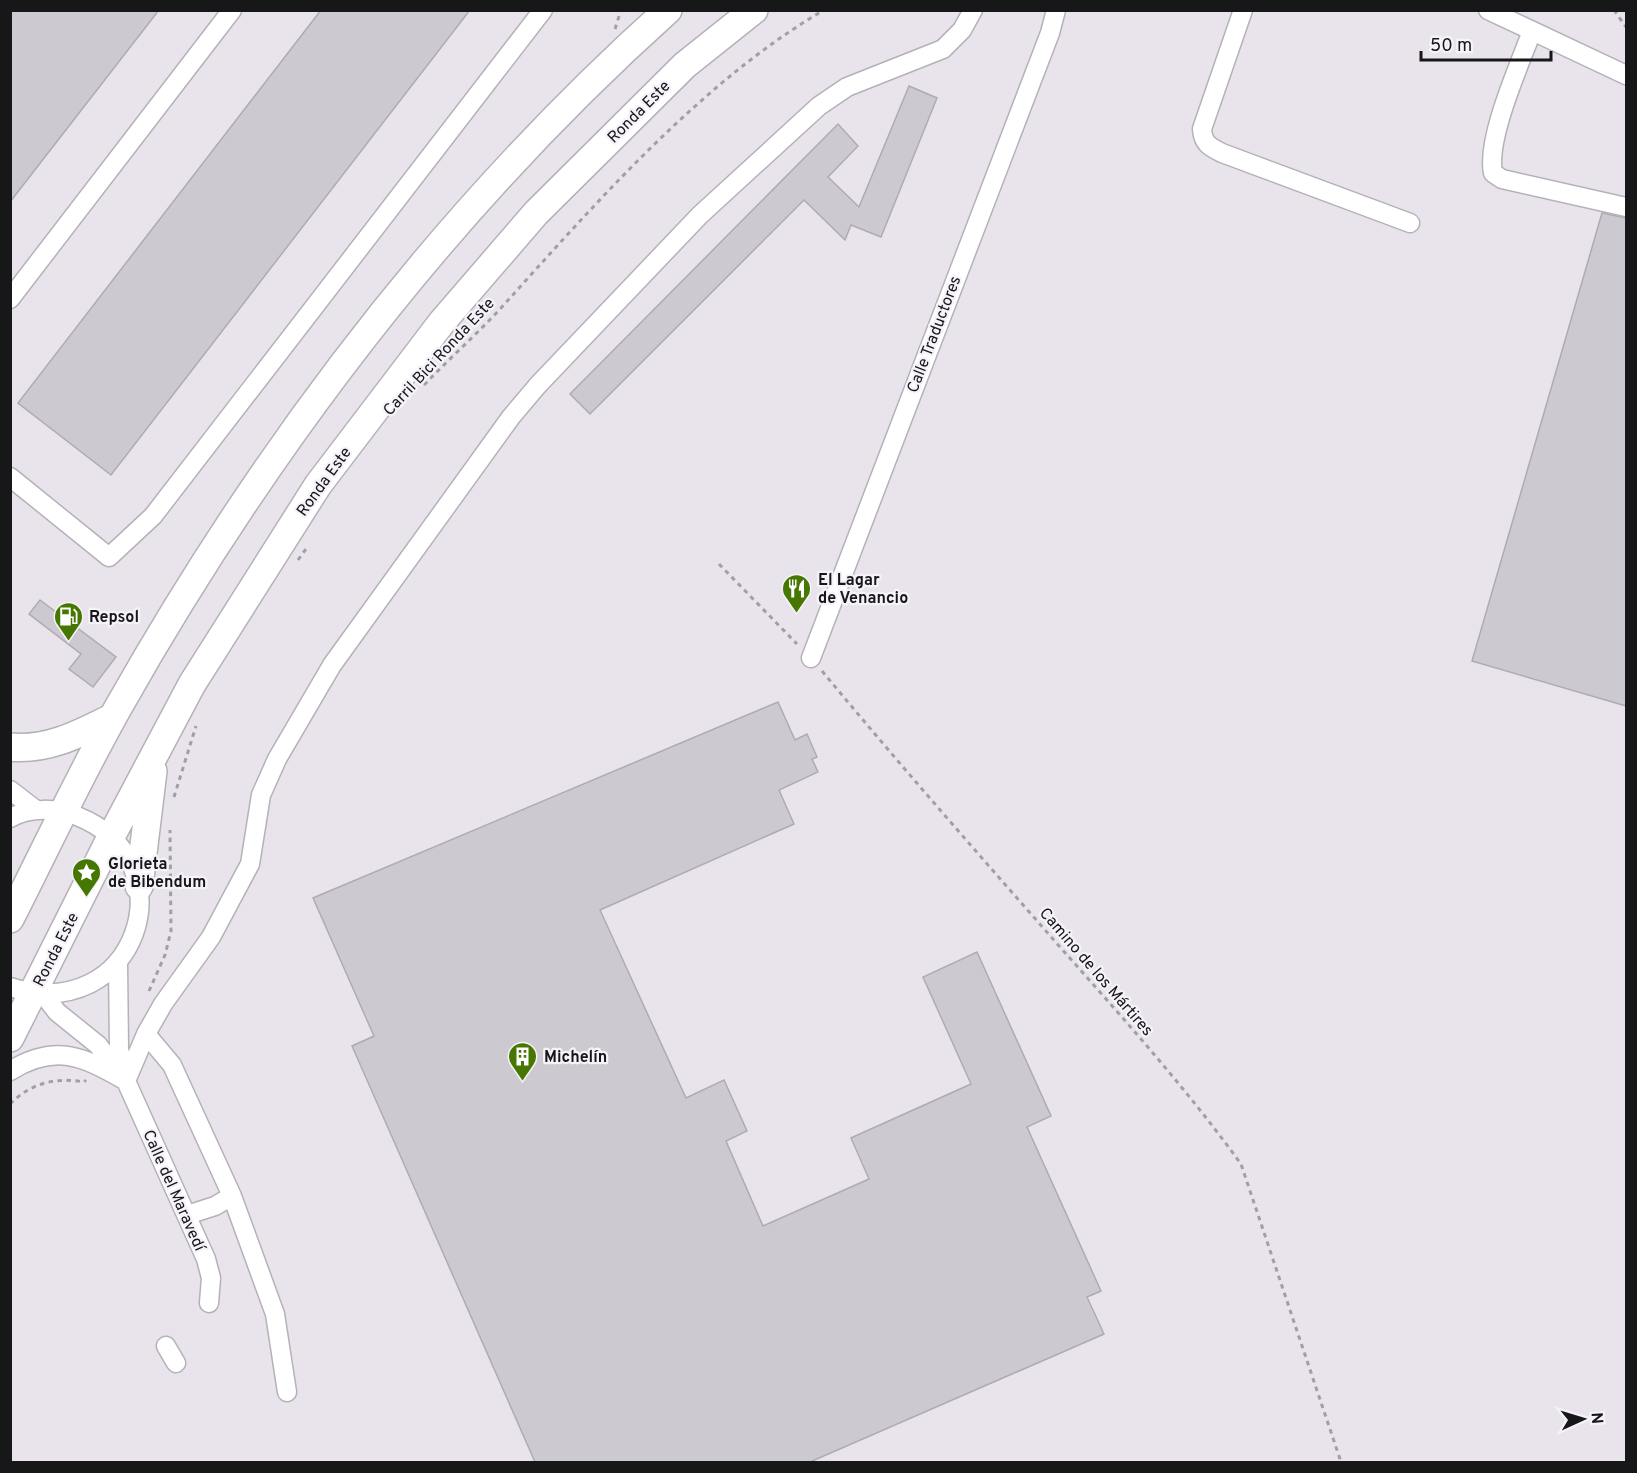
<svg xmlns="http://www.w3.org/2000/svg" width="1637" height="1473" font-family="Overpass,sans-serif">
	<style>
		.building { fill: #cdc9d0; stroke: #afabb2; stroke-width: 1.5 }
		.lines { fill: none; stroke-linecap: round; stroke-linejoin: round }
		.minor-casing { stroke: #b5b1b8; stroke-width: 21 }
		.highway-casing { stroke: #b5b1b8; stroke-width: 30 }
		.path { stroke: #a19ea4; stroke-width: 3; stroke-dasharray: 4.5 4.5; stroke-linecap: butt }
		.minor { stroke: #fff; stroke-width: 18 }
		.highway { stroke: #fff; stroke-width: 27 }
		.labels { text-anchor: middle; stroke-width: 4.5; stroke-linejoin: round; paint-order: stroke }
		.street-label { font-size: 16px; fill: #171618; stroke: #f6f2fa }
		.poi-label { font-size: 16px; font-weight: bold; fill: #171618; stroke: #f6f2fa; text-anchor: start }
	</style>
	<rect width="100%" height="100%" fill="#e9e4ec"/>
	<path class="building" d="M10,10H159L10,202Z
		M321,10H470L111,475L18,403Z
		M909,86L937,98L881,237L851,225L845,240L804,200L590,414L570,394L838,124L858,146L828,177L859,207Z
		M1602,213L1626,218V706L1472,661Z
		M40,600L116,657L93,687L69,669L81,654L29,614Z
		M778,702L795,740L807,734L817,757L812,759L818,772L779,790L794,824L600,910L686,1098L724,1080L747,1131L726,1141L763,1226L869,1179L851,1138L971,1084L923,977L977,952L1051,1116L1027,1127L1101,1291L1087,1297L1104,1334L810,1462H535L352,1046L374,1036L313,898Z"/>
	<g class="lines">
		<defs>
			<path id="minor" d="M1243,10L1202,129C1203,144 1210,147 1222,153L1410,223
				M1488,10L1626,75
				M1532,31C1519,66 1486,139 1493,173L1502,179L1626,207
				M10,299L232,10
				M10,477L109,557L153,516L543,10
				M811,658L1050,33L1056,10
				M10,790L36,810
				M10,818C30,807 57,808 77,816C192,862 136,1027 10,987
				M118,963L119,1049L126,1081L206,1259L211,1278L209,1303
				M44,995L57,1012L98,1045L119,1073
				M146,1034L172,1065L232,1196L275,1314L287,1392
				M10,1071C55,1043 83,1056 126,1081
				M126,1081L146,1034L163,1004L211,937L250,864L261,795L277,759L332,665L511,417L538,385L700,215L819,106L847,87L943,49L962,30L973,10
				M187,1215L215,1206L232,1196
				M166,1346L176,1363"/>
			<path id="highway" d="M10,747C48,751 81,733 113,717
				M139,886L153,771
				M10,919C46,848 80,775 119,706C265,448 446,209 668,10
				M10,1038L112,835L192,684L318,485L442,322L536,213L685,65L754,10"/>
		</defs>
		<use href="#minor" class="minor-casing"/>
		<use href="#highway" class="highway-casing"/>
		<path class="path" d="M1614,10L1626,27
			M615,29L621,10
			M424,385C449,359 476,335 501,308C595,204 702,81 824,10
			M298,560L308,546
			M719,564L797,644
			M822,671C900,765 980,856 1060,947C1122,1017 1186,1088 1241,1164L1341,1462
			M174,797L196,726
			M149,991L165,955L171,931L170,830
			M10,1104C31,1083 55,1077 84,1082L86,1080"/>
		<use href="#minor" class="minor"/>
		<use href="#highway" class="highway"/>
	</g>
	<defs>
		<symbol id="restaurant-pin" viewBox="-11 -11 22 30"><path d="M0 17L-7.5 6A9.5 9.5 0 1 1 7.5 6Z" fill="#467700" stroke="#f6f2fa"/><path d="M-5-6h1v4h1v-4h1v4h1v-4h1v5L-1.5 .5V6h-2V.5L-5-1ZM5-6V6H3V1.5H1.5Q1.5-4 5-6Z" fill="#fff"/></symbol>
		<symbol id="fuel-pin" viewBox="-11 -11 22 30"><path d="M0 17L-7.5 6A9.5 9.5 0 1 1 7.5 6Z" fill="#467700" stroke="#f6f2fa"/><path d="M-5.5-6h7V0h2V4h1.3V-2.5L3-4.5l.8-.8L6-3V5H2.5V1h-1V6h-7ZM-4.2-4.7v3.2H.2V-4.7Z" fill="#fff"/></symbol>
		<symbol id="sight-pin" viewBox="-11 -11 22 30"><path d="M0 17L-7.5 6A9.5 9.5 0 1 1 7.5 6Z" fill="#467700" stroke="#f6f2fa"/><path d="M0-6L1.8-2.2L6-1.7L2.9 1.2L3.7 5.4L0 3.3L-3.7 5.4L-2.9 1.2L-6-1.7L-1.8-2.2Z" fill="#fff"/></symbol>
		<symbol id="building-pin" viewBox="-11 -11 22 30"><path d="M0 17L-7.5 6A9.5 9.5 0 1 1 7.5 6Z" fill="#467700" stroke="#f6f2fa"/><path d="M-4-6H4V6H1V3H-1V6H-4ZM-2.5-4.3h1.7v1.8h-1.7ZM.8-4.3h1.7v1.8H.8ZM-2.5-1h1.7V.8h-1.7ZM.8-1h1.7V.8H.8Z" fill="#fff"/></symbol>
	</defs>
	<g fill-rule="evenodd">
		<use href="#restaurant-pin" x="780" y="572" width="33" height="45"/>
		<use href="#fuel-pin" x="52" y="600" width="33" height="45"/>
		<use href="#sight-pin" x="70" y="856" width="33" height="45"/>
		<use href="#building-pin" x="506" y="1040" width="33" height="45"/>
	</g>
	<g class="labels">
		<g class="street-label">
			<text transform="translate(638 111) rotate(-45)" y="6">Ronda Este</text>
			<text transform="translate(933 334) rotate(-69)" y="6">Calle Traductores</text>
			<text transform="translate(438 356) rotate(-47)" y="6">Carril Bici Ronda Este</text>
			<text transform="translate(323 481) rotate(-54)" y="6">Ronda Este</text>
			<text transform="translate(55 949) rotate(-63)" y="6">Ronda Este</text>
			<text transform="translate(1097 971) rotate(49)" y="6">Camino de los Mártires</text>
			<text transform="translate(175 1190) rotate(66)" y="6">Calle del Maravedí</text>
		</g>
		<g class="poi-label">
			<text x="818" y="585">El Lagar<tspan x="818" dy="18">de Venancio</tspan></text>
			<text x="89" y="622">Repsol</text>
			<text x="108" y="869">Glorieta<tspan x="108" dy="18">de Bibendum</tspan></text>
			<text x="544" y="1062">Michelín</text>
		</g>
	</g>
	<rect width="1637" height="1473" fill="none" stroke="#171618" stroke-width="24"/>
	<g transform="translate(1583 1419) rotate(86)" stroke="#f6f2fa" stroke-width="4.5" paint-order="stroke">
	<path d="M0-4.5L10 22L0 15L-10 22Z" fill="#171618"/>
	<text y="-9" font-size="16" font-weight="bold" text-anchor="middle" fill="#171618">N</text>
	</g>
	<path d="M1421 51v9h130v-9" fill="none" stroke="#171618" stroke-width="3"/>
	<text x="1430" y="51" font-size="18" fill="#171618" stroke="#f6f2fa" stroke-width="4.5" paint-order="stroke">50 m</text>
</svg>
